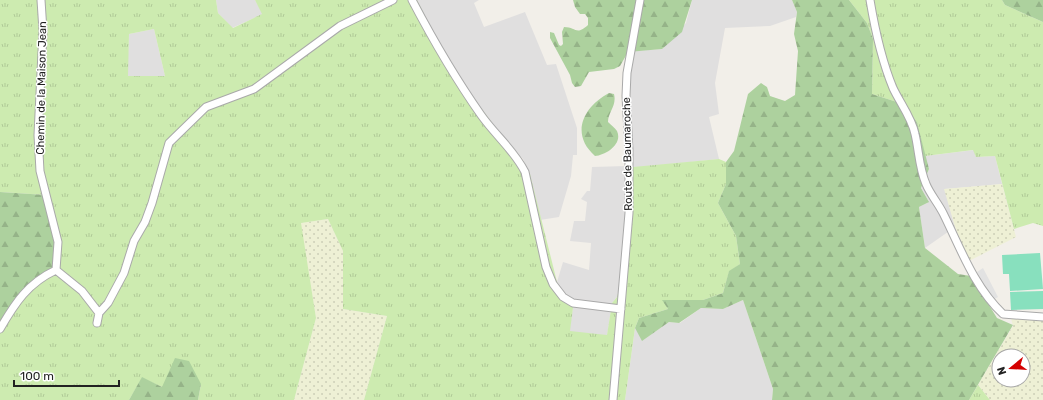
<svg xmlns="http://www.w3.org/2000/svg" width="1043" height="400" font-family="Rubik,sans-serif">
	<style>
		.residential { fill: #e0dfdf }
		.farmland { fill: url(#farmland-dots); fill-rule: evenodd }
		.grass { fill: url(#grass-tufts); fill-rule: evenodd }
		.forest { fill: url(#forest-firs) }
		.pitch { fill: #88e0be }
		.parking { fill: #e2e2e2 }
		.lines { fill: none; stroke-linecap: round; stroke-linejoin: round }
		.street-casing { stroke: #a9a9a9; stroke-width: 9 }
		.street { stroke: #fff; stroke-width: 7 }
		.labels { text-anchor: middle; stroke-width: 3; stroke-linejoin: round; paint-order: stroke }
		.street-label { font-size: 11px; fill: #222; stroke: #fff }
	</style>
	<defs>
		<pattern id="farmland-dots" width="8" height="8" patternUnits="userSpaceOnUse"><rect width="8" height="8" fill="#eef0d5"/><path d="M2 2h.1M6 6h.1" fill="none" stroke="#ccceb7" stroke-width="1.8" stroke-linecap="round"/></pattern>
		<pattern id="grass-tufts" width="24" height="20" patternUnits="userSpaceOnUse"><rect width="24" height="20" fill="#cdebb0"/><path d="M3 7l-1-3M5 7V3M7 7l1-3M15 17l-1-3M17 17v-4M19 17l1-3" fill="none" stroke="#b0c997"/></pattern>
		<pattern id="forest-firs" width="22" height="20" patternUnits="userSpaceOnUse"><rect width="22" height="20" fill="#add19e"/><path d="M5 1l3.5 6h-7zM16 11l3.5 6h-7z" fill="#95b388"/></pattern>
	</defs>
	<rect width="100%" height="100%" fill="#f2efe9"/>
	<path class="residential" d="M216,0H255L263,14L232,28L218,13Z
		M417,0H479L474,3L484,27L525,12L547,65L556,64L577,128V155H573L571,176L559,217L540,220L530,174L523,159L490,121L464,85L430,27Z
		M692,0H792L797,12L796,17L770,26L725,28L715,83L719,114L709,117L719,159L633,168L630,99L631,74L635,51L662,49L686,23Z
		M154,29L165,76H127L129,34Z
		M974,150L976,157L995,156L1002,184L945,189L955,227L925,248L919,207L929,202L921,188L929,169L925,156Z
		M627,166L626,213L619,290L617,297L612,303L607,336L569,332L574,301L565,296L557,282L563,262L589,270L591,243L570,241L574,221H585L587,202L581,199L587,191H590L592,167Z
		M743,300L773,389L772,400H625L635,328L643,340L669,322L680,323L701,308L723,309Z"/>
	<path class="farmland" d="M1002,184L1016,237L969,261L955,227L944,189Z
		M328,219L343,251V309L387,316L364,400H294L316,318L300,223Z
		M1043,317V400H990L978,385L1013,326L1011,318ZM999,356H1023V380H999Z"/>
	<path class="grass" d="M0,0H216L218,13L233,28L262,14L255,0H417C438,42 461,82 490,120C503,139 520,152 530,174L557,282L565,296L574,300L570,331L607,335L612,303L617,297L619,290L626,213L627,166L633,167L719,159L726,162V184L718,203L736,236L740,264L729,272L723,293L703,300H663L668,309L639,318L635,328L625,400H364L387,316L343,309V251L328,219L301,223L316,318L294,400H198L201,384L162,387L142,378L129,400H0V329L46,195L0,192ZM154,29L165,76H128L129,34Z
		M849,0H1002L1005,5L1043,22V226L1033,223L1014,229L995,156L976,157L973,150L925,156L917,122L903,104L872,94L873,39L867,23Z
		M978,385L990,400H969Z"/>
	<path class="forest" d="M573,0H692L682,32L662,49L628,52L620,66L614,69L589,72L581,86L575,87L572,83L570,75L550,38V32L554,33L559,45L561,46L563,44L562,32L564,27C576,27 576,36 588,25V18L585,14H580L575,7Z
		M792,0H849L867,23L873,39L872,94L903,104L917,122L929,169L921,188L929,202L919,207L925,248L958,274L971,276L997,318L1013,325L969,400H772L773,389L743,300L723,309L701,308L679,323L669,322L642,341L635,328L639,318L668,309L662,300H703L723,293L729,271L740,264L736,236L718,203L726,184V162L734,151L748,94L761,83L767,87L770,96L785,101L795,95L798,51L794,34L797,12Z
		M1002,0H1043V22L1005,5Z
		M609,93L614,94C617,106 608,112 608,122C611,125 615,128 617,131C623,144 606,155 595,156C570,134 583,107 609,93Z
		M0,192L46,195L58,242L56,270L39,277L0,329Z
		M175,358L189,361L201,384L198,400H129L142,377L162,387Z"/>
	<path class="pitch" d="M1040,253L1043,289L1010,291L1009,274H1003L1002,255Z
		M1043,291V309L1011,310L1010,292Z"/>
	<path class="parking" d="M983,268L998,297L991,301L977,272Z"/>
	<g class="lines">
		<defs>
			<path id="street" d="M41,0L43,31L38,135L40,171L58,242L56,270
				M412,0C433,40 455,78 481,115C495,135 514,150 525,172L546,267L553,284L563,297L573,303L621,309
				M870,0C875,30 881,59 893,88C900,103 912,118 915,134C919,151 919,168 926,184C930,194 938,203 943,213C960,247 974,287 1003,314L1043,317
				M56,270L82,291L99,313
				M97,323L99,313L108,303L124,273L134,241L145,222L152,203L169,143L206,107L254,89L340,26L393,0
				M0,329C15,303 28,283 56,270
				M613,400L629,213V150L626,96L627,73L640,0"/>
		</defs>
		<use href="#street" class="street-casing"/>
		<use href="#street" class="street"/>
	</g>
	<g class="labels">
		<g class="street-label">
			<text transform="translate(41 88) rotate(-89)" y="4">Chemin de la Maison Jean</text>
			<text transform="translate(627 154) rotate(-91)" y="4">Route de Baumaroche</text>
		</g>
	</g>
	<g transform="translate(1011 368) rotate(252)"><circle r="19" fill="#ffffff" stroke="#a7a7a7"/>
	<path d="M0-3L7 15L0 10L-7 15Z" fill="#d40000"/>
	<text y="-6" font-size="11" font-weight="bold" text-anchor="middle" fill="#222222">N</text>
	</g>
	<path d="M14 380v6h105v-6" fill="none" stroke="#222222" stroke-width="2"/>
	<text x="20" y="380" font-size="12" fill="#222222" stroke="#ffffff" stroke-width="3" paint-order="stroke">100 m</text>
</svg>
